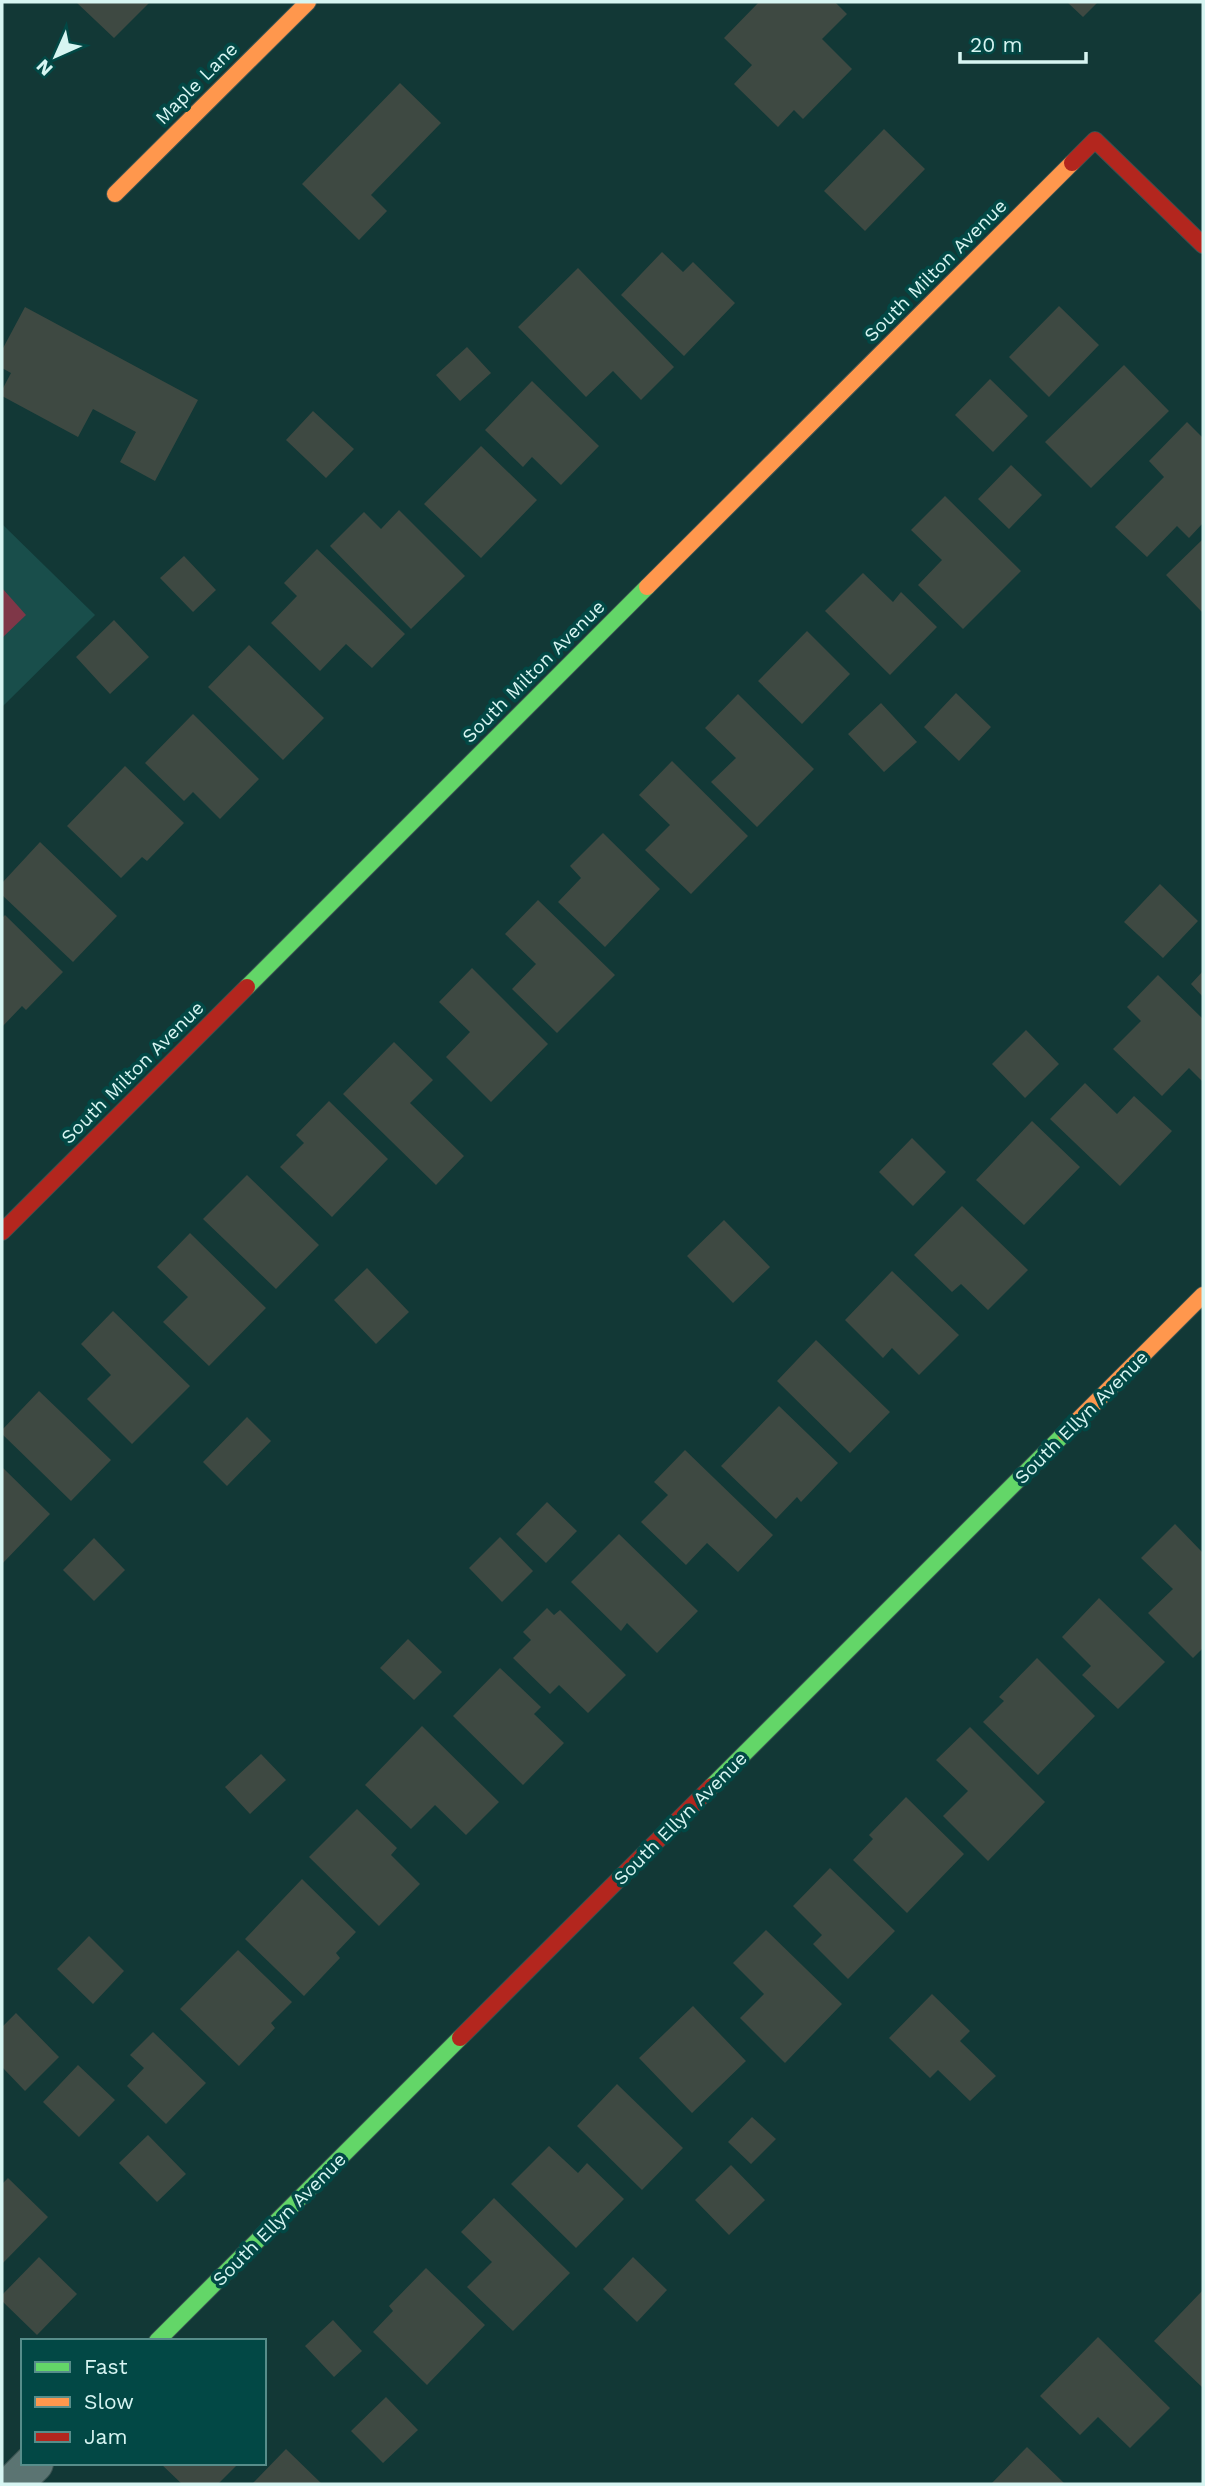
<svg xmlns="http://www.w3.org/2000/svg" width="1205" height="2486" font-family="'Work Sans',sans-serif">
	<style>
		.built { fill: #194e4b }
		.green { fill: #7f3748 }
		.building { fill: #3e4942 }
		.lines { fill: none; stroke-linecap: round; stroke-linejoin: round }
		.street-casing { stroke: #3b5351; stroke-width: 40 }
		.fast-casing { stroke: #3b5351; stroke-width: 18 }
		.slow-casing { stroke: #3b5351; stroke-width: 18 }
		.jam-casing { stroke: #3b5351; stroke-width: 18 }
		.street { stroke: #5b7472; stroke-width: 38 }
		.fast { stroke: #63d668; stroke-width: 16 }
		.slow { stroke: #ff974d; stroke-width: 16 }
		.jam { stroke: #b3261e; stroke-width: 16 }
		.labels { text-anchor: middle; stroke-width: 7; stroke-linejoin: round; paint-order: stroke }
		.street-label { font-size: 19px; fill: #d7f5f2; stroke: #024845 }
	</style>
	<rect width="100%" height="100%" fill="#123836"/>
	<path class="built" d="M2,524L95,615L2,707Z"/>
	<path class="green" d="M2,588L26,615L2,638Z"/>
	<path class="building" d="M76,2H150L114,38Z
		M759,2H835L847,14L822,39L852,69L803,119L794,110L778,127L734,84L752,65L724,38Z
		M1067,2H1098L1083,17Z
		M400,83L441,123L371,195L387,211L359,240L302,184Z
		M884,129L925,169L865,231L824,191Z
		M662,252L683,272L693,262L735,303L684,356L621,295Z
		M578,268L674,367L641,400L613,371L586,397L518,327Z
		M1059,306L1099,345L1049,397L1009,357Z
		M25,307L198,400L155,481L120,462L136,432L93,409L78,437L2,396V390L11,373L2,368V350Z
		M467,347L491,373L460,401L436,375Z
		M1124,365L1169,411L1091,488L1045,442Z
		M990,379L1028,416L993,452L955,415Z
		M532,381L599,446L561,485L532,457L523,467L485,430Z
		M313,411L354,449L326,478L286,440Z
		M1187,422L1203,438V523L1189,538L1177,526L1147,557L1115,527L1164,477L1149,461Z
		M481,446L537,500L481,558L424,504Z
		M1011,465L1042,495L1009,529L978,499Z
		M945,496L1021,571L963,629L918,585L942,560L911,530Z
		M399,510L465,576L411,629L330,546L364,512L381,529Z
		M1203,539V613L1166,575Z
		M317,549L405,634L372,668L346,644L320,671L271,623L297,596L284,583Z
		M184,556L216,590L193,612L160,578Z
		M863,573L893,602L901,592L937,627L890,675L825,611Z
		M114,620L149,657L110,694L76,657Z
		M807,631L850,674L802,724L758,681Z
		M249,645L324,718L283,760L208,687Z
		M956,693L991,727L959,761L924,727Z
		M738,694L814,769L757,827L711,782L736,758L705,728Z
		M881,703L917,742L884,772L848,734Z
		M193,714L259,779L220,819L193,792L184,801L145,763Z
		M672,761L748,836L691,894L645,850L670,825L639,795Z
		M125,766L184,823L147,861L142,857L121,878L67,826Z
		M603,833L660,889L605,947L558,902L581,878L570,866Z
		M40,842L117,916L73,962L2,895V883Z
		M1160,884L1198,921L1163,958L1124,922Z
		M538,900L615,975L557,1033L512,989L536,964L505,934Z
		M5,915L63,972L26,1010L22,1006L2,1027V918Z
		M472,968L548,1044L491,1102L446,1057L470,1032L439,1002Z
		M1203,971V997L1191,984Z
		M1158,975L1203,1019V1082L1189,1068L1162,1096L1113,1049L1141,1021L1127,1007Z
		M1026,1030L1059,1064L1025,1098L992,1064Z
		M394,1042L433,1080L410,1103L464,1156L436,1185L343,1094Z
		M1085,1083L1117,1114L1134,1096L1172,1131L1120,1186L1050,1119Z
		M329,1101L388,1159L332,1217L280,1167L304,1143L296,1135Z
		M1032,1121L1080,1167L1024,1225L976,1180Z
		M912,1138L946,1172L913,1206L879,1172Z
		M247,1175L319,1245L276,1289L203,1219Z
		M962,1206L1028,1270L988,1310L961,1284L952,1292L914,1255Z
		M724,1220L770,1267L733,1303L687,1256Z
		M190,1233L266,1308L209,1366L163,1322L188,1297L157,1267Z
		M367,1268L409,1312L376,1344L334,1300Z
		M892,1271L959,1335L919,1375L892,1348L883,1358L845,1320Z
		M113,1311L190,1386L132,1444L87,1399L111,1375L81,1344Z
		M816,1340L890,1412L850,1453L777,1381Z
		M39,1391L111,1460L71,1501L2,1434V1430Z
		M779,1406L838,1463L801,1502L797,1497L776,1519L721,1466Z
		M247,1417L271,1441L227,1486L203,1462Z
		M685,1450L773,1535L738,1572L707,1543L686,1565L641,1522L668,1495L654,1482Z
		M2,1467L50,1514L2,1564Z
		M547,1502L577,1531L546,1563L516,1534Z
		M1175,1524L1203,1553V1648L1193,1658L1148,1613L1173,1589L1141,1558Z
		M619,1534L698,1611L657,1653L627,1623L621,1631L571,1582Z
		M500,1537L533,1571L502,1602L469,1568Z
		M94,1538L125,1570L94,1601L63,1570Z
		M1099,1598L1165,1662L1118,1709L1082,1675L1091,1666L1062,1637Z
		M547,1608L554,1615L560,1610L626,1675L588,1713L559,1685L550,1694L513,1658L531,1640L523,1632Z
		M408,1639L442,1672L414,1700L380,1668Z
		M1037,1658L1095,1716L1038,1775L983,1722L1004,1701L999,1697Z
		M500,1668L541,1707L534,1714L564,1743L523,1785L453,1716Z
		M422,1726L499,1802L466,1835L435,1805L411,1829L365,1785Z
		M970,1727L1045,1802L988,1861L943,1816L968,1791L936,1760Z
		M261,1754L286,1780L250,1814L225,1787Z
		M906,1797L964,1854L907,1913L853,1860L873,1839L869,1835Z
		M357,1809L397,1848L391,1855L420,1884L379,1926L309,1857Z
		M830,1868L895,1931L848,1979L813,1944L822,1935L793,1906Z
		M302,1879L356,1932L336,1953L340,1958L304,1996L245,1939Z
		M766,1930L842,2004L785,2063L740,2018L764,1994L733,1963Z
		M89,1936L124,1971L93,2004L57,1969Z
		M238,1950L292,2002L271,2023L275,2028L239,2066L180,2009Z
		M932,1994L970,2031L960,2041L996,2076L970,2101L938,2070L930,2078L889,2038Z
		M693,2006L746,2061L692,2113L639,2058Z
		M16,2013L59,2057L25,2091L2,2067V2027Z
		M153,2032L206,2083L166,2124L127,2086L144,2068L130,2055Z
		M78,2065L115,2100L79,2137L43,2102Z
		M617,2084L683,2148L642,2190L577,2126Z
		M752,2117L776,2139L751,2164L728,2142Z
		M148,2135L186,2174L157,2202L119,2163Z
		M549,2146L578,2173L587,2163L624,2199L576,2248L511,2184Z
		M731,2165L765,2200L729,2235L695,2200Z
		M8,2178L48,2217L2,2264V2184Z
		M494,2198L570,2273L513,2331L467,2287L492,2262L461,2232Z
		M39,2257L77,2294L37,2335L2,2301V2295Z
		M633,2257L667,2290L637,2322L603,2289Z
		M426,2268L485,2325L427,2385L373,2332L393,2311L389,2306Z
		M1203,2290V2388L1154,2341Z
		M333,2320L362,2351L334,2377L305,2346Z
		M1098,2337L1170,2408L1130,2448L1098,2417L1080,2435L1040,2396Z
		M386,2397L418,2430L383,2463L351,2431Z
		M1027,2447L1065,2484H991Z
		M286,2449L322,2484H252Z
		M160,2463H239L218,2484H182Z"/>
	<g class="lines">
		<defs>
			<path id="street" d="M13,2484L34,2463"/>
			<path id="fast" d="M247,987L647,587
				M712,1786L1065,1433
				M157,2341L460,2038"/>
			<path id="slow" d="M115,194L308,2
				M647,587L1072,163
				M1065,1433L1203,1295"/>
			<path id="jam" d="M1072,163L1095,140L1203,245
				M2,1232L247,987
				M460,2038L712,1786"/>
		</defs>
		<use href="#street" class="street-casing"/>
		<use href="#fast" class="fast-casing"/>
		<use href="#slow" class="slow-casing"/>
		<use href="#jam" class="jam-casing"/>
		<use href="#street" class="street"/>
		<use href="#fast" class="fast"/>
		<use href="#slow" class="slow"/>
		<use href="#jam" class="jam"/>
	</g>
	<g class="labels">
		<g class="street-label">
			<text transform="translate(196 83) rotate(-45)" y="7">Maple Lane</text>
			<text transform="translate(935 270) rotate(-45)" y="7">South Milton Avenue</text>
			<text transform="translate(533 671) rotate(-45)" y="7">South Milton Avenue</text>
			<text transform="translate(132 1072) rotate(-45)" y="7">South Milton Avenue</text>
			<text transform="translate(1081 1417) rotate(-45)" y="7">South Ellyn Avenue</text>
			<text transform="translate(680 1818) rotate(-45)" y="7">South Ellyn Avenue</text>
			<text transform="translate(279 2219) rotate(-45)" y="7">South Ellyn Avenue</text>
		</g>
	</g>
	<rect width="1205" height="2486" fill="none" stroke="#d7f5f2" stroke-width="7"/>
	<rect x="21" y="2339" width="245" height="126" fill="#024845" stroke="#578d8a" stroke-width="2"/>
	<rect x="35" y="2362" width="35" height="10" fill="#63d668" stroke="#578d8a" stroke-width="2"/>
	<text x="84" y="2374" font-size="21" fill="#d7f5f2">Fast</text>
	<rect x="35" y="2397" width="35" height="10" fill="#ff974d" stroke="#578d8a" stroke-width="2"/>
	<text x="84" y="2409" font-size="21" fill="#d7f5f2">Slow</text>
	<rect x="35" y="2432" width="35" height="10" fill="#b3261e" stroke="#578d8a" stroke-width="2"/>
	<text x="84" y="2444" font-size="21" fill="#d7f5f2">Jam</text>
	<g transform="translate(56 56) rotate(225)" stroke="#024845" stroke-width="5" paint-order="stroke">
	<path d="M0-5L12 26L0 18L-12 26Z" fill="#d7f5f2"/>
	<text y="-10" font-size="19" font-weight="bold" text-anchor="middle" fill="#d7f5f2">N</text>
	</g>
	<path d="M960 52v10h126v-10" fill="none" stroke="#d7f5f2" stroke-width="3.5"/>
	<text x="970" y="52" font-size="21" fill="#d7f5f2" stroke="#024845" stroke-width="5" paint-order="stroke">20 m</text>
</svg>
